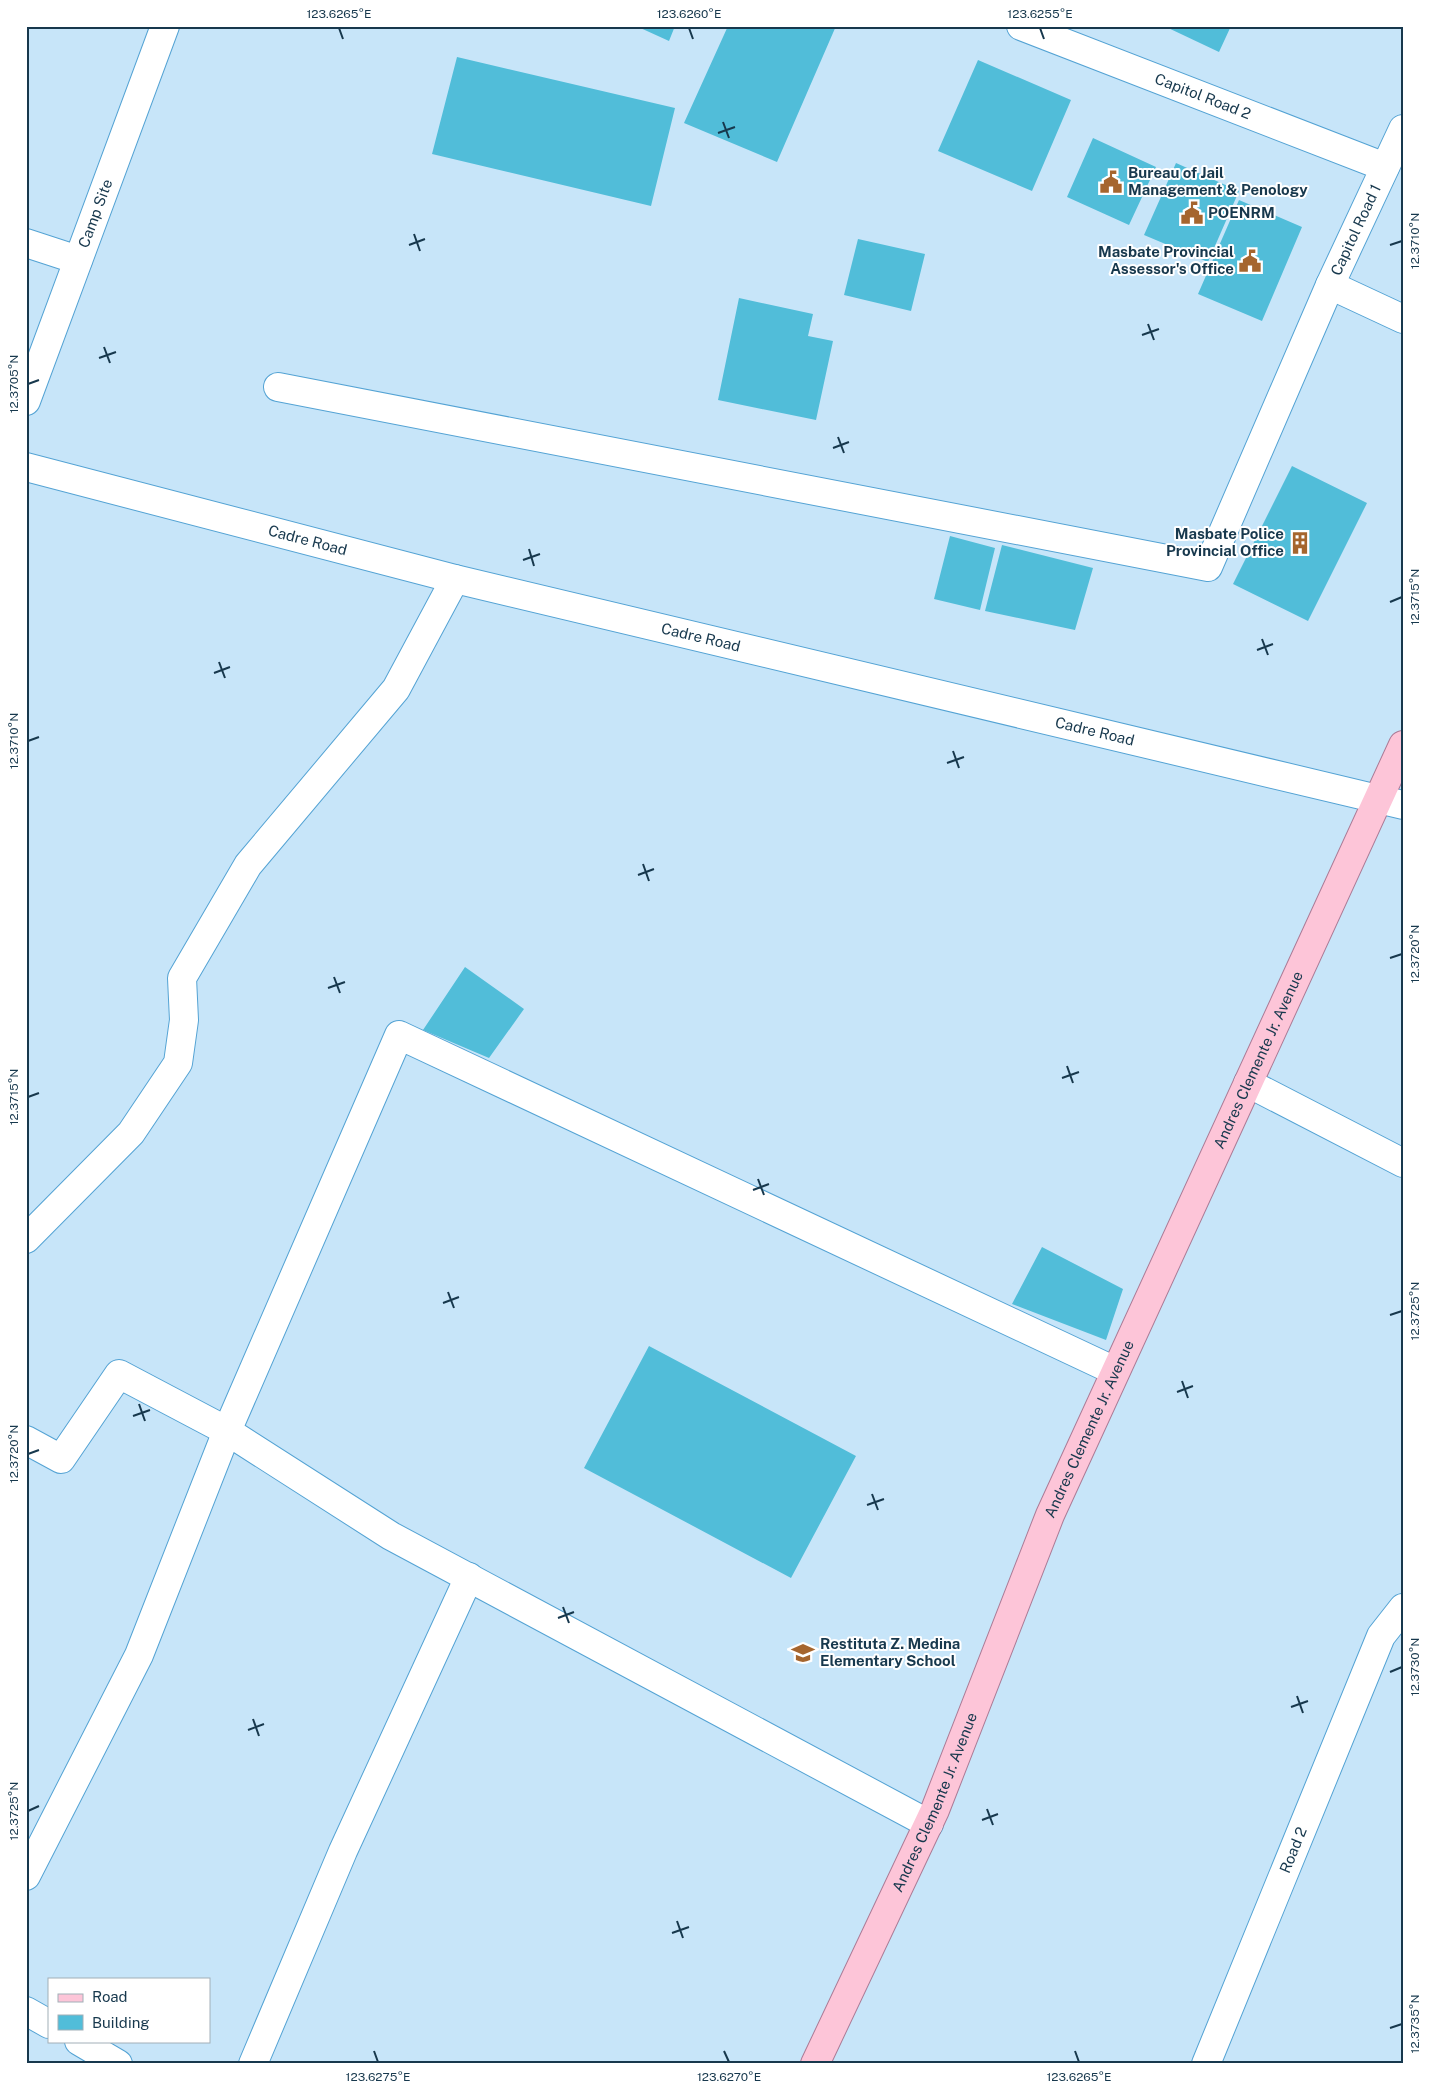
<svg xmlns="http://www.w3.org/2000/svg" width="1429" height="2090" font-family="'Public Sans',sans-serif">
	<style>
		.building { fill: #51bdd9 }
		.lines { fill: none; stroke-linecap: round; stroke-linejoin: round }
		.minor-casing { stroke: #54a3d4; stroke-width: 30 }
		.major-casing { stroke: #ab7b96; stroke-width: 30 }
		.minor { stroke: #fff; stroke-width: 28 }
		.major { stroke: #fdc5d8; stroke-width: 28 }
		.ticks { fill: none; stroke: #17384d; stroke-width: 2 }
		.labels { text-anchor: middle; stroke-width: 4; stroke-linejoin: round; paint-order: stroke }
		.street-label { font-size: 15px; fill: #17384d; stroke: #fff }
		.poi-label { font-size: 15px; font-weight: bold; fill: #17384d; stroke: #fff; text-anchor: start }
		.neatline { fill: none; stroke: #17384d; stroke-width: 2 }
		.ticks-label { font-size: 12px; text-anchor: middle; fill: #17384d }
	</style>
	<rect width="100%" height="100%" fill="#c7e5f9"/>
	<path class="building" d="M636,26H675L669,41Z
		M728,26H836L777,162L684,123Z
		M1164,26H1231L1219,52Z
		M457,57L675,108L651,206L432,154Z
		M978,60L1071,100L1032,191L938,151Z
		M1093,138L1156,167L1129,225L1067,197Z
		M1176,163L1239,191L1208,262L1144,235Z
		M1239,200L1302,227L1262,321L1198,294Z
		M858,239L925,254L911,311L844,295Z
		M739,298L813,314L808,336L833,341L816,420L718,400Z
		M1292,466L1367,503L1308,621L1233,584Z
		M950,536L995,548L980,610L934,599Z
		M1002,545L1093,568L1075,630L985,611Z
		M465,967L524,1009L489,1058L423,1030Z
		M1042,1247L1123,1289L1106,1340L1012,1304Z
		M649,1346L856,1456L791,1578L584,1468Z"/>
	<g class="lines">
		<defs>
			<g id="minor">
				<path id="s1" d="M1021,26L1385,167"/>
				<path d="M1403,129L1330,285L1403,319"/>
				<path d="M26,243L78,260"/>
				<path d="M278,387L1208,567L1330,285"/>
				<path id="s2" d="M26,401L165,26"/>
				<path id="s3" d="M26,467L455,579L1403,805"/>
				<path d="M1248,1083L1403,1163"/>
				<path d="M26,1239L131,1133L178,1063L184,1020L182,978L248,865L396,689L455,579"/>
				<path d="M26,1440L61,1459L119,1374L227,1431L399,1035L1115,1371"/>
				<path d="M26,1876L139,1655L227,1431L391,1536L929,1824"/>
				<path d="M26,2011L49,2024"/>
				<path d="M79,2041L118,2064"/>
				<path d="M253,2064L343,1851L469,1577"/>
				<path id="s4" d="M1206,2064L1381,1636L1403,1608"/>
			</g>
			<g id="major">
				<path id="s5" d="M815,2064L935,1810L1050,1515L1403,745"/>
			</g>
		</defs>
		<use href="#minor" class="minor-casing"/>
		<use href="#major" class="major-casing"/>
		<use href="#minor" class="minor"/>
		<use href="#major" class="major"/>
	</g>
	<path class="ticks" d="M339,28L343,39M689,28L693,39M1040,28L1044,39M723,122L729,138M718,133L735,127M414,234L420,251M409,245L425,239M1390,245L1402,241M1148,324L1154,340M1142,335L1159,329M104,347L110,363M99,358L116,352M28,384L39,380M838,437L844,453M833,448L849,442M529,549L534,566M523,560L540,554M1390,602L1402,597M1262,639L1268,655M1257,650L1273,644M219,662L225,678M214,673L230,667M28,741L39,737M953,751L959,768M947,763L964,757M643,864L649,881M638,875L654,869M1390,958L1402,954M334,977L340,993M328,988L345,982M1067,1066L1073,1083M1062,1078L1079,1072M28,1097L39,1093M758,1179L764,1195M753,1190L769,1184M448,1292L454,1308M443,1303L459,1297M1390,1315L1402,1311M1182,1381L1188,1398M1177,1392L1193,1386M139,1404L145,1421M133,1416L150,1410M28,1454L39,1450M872,1494L878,1510M867,1505L884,1499M563,1607L569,1623M558,1618L574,1612M1390,1672L1402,1667M1297,1696L1303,1713M1291,1707L1308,1701M253,1719L259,1736M248,1730L264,1724M987,1809L993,1825M28,1811L39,1806M982,1820L998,1814M677,1921L683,1938M672,1933L689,1927M1390,2028L1402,2024M374,2051L378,2062M724,2051L729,2062M1075,2051L1079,2062"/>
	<defs>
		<symbol id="civic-bare" viewBox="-9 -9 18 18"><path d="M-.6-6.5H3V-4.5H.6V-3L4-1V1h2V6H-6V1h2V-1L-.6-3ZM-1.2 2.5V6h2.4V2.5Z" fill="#a5652e" stroke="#fff" stroke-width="2.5" paint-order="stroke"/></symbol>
		<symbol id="building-bare" viewBox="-9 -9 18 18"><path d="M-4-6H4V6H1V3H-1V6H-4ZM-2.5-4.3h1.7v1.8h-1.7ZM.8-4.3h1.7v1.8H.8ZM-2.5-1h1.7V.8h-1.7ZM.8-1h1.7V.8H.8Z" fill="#a5652e" stroke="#fff" stroke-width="2.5" paint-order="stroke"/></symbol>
		<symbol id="school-bare" viewBox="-9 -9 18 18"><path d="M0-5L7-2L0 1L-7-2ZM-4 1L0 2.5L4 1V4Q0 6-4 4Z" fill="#a5652e" stroke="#fff" stroke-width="2.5" paint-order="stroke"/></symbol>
	</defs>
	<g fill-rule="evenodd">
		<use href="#civic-bare" x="1095" y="166" width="32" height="32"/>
		<use href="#civic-bare" x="1176" y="197" width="32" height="32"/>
		<use href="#civic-bare" x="1234" y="245" width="32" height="32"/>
		<use href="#building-bare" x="1284" y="527" width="32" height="32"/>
		<use href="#school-bare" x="787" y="1637" width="32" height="32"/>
	</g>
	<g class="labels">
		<g class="street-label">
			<text dy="5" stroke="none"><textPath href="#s1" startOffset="195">Capitol Road 2</textPath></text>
			<text dy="5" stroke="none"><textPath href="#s2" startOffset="200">Camp Site</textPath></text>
			<text transform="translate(1356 230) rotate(-65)" y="5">Capitol Road 1</text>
			<text dy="5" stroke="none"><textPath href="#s3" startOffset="291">Cadre Road</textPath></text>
			<text dy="5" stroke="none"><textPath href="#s3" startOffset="696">Cadre Road</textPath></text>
			<text dy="5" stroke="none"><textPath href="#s3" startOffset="1101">Cadre Road</textPath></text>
			<text dy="5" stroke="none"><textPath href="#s5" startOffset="1098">Andres Clemente Jr. Avenue</textPath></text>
			<text dy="5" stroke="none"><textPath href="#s5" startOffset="692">Andres Clemente Jr. Avenue</textPath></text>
			<text dy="5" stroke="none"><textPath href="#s5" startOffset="288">Andres Clemente Jr. Avenue</textPath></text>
			<text dy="5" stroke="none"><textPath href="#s4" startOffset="231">Road 2</textPath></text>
		</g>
		<g class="poi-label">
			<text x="1128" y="178">Bureau of Jail<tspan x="1128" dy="17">Management &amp; Penology</tspan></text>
			<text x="1208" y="218">POENRM</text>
			<text x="1234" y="257" text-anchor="end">Masbate Provincial<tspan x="1234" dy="17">Assessor's Office</tspan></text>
			<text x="1284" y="539" text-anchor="end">Masbate Police<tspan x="1284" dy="17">Provincial Office</tspan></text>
			<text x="820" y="1649">Restituta Z. Medina<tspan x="820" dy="17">Elementary School</tspan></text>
		</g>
	</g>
	<rect width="1429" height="2090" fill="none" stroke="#ffffff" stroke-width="55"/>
	<rect x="48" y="1978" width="162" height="65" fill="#ffffff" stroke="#a2afb8"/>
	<rect x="58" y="1994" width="25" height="8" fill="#fdc5d8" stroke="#a2afb8"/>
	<text x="92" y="2002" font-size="15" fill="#17384d">Road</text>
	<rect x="58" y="2015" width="25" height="15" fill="#51bdd9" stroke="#a2afb8"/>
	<text x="92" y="2028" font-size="15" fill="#17384d">Building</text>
	<rect x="28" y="28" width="1374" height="2034" class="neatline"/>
	<g class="ticks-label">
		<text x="339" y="18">123.6265°E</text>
		<text x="689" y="18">123.6260°E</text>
		<text x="1040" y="18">123.6255°E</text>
		<text transform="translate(1415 241) rotate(-90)" y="4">12.3710°N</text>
		<text transform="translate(14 384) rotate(-90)" y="4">12.3705°N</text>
		<text transform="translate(1415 597) rotate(-90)" y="4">12.3715°N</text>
		<text transform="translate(14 741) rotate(-90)" y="4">12.3710°N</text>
		<text transform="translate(1415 954) rotate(-90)" y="4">12.3720°N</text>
		<text transform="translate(14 1097) rotate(-90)" y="4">12.3715°N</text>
		<text transform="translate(1415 1311) rotate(-90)" y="4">12.3725°N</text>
		<text transform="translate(14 1454) rotate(-90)" y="4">12.3720°N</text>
		<text transform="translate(1415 1667) rotate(-90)" y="4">12.3730°N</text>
		<text transform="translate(14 1811) rotate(-90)" y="4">12.3725°N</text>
		<text transform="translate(1415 2024) rotate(-90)" y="4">12.3735°N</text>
		<text x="378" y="2081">123.6275°E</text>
		<text x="729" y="2081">123.6270°E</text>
		<text x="1079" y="2081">123.6265°E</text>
	</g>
</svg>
